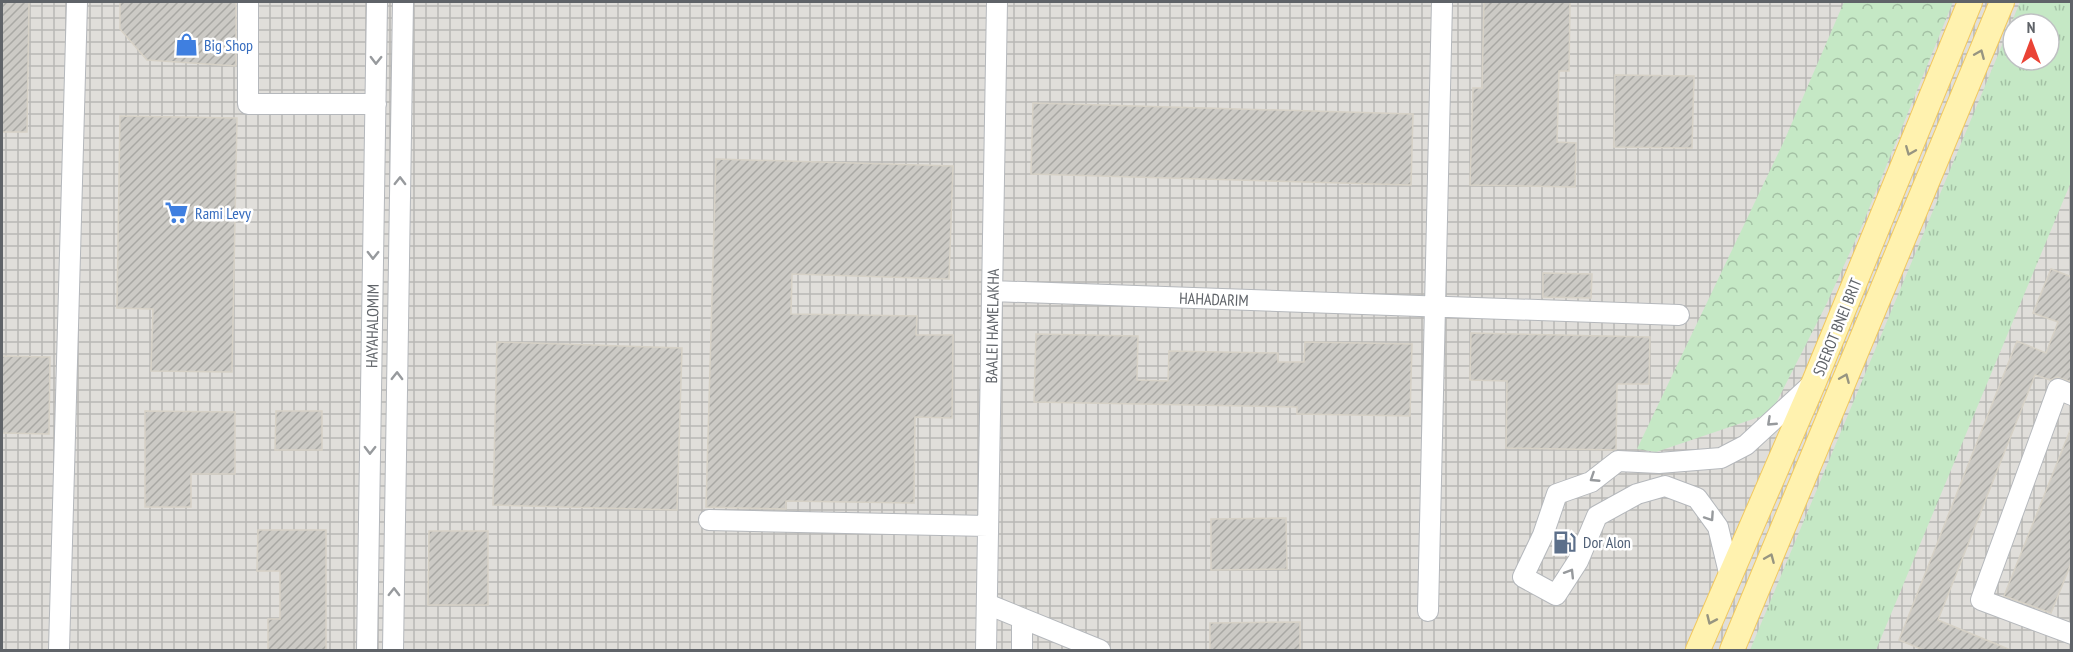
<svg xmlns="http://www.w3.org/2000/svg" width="2073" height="652" font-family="'PT Sans Narrow',sans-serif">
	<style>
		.industrial { fill: url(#industrial-grid); fill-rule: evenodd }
		.grass { fill: url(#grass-tufts); fill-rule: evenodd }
		.park { fill: url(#park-crowns) }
		.building { fill: url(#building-hatch); stroke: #d6d1c6; stroke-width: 1.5 }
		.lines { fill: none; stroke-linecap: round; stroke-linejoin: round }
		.minor-casing { stroke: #b5b8bc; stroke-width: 22 }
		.major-casing { stroke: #f2c960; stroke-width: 26 }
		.minor { stroke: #fff; stroke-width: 20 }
		.major { stroke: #fff2af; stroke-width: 24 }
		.oneway { stroke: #979581 }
		.oneway2 { stroke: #979a9d }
		.labels { text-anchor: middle; stroke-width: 5; stroke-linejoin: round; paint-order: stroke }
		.shop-label { font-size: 16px; fill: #366cbe; stroke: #fff; text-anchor: start }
		.street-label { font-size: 16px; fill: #5f6368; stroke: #fff }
		.service-label { font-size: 16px; fill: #4e5e75; stroke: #fff; text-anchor: start }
	</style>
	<defs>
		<pattern id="industrial-grid" width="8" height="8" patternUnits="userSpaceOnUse" patternTransform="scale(1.5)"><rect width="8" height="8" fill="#e0deda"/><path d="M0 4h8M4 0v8" fill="none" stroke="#b9b8b5"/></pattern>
		<pattern id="grass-tufts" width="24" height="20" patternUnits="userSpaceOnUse" patternTransform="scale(1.5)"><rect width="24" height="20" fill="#c5e8c5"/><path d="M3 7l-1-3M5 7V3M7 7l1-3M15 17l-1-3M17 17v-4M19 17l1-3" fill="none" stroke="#a3c0a4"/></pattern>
		<pattern id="park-crowns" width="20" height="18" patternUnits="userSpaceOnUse" patternTransform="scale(1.5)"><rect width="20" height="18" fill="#c5e8c5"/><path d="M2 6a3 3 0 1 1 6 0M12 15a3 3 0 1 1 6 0" fill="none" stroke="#a3c0a4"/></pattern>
		<pattern id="building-hatch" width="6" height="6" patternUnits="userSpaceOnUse" patternTransform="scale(1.5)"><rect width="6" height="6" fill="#cccac5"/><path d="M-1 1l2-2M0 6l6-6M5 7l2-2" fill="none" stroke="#a9a8a4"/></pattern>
	</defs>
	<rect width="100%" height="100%" fill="#f1efe8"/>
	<path class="industrial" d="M2,2H2071V650H2ZM2013,24H2049V60H2013Z"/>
	<path class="grass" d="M2020,2H2071V182L1876,650H1750ZM2013,24H2049V60H2013Z"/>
	<path class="park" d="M1844,2H1953L1861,228L1826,305L1771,413L1656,452L1637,449L1785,139Z"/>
	<path class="building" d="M2,2H29L27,132H2Z
		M120,2H236V66L147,60L120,29Z
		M1484,2H1570L1569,71H1559L1557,142L1576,143L1575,187L1470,185L1473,88H1482Z
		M1615,75L1694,76L1692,148L1614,147Z
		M1033,103L1413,114L1411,185L1031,174Z
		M120,116L237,118L232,372L151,371L153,309L117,308Z
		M716,159L953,166L949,279L792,274L791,314L917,316L916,335H953L952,418L915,417L914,503L786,501V509L706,507Z
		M2051,269L2072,277V382L2057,377L2050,380L2035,375L1938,620L2013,651H1926L1899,640L2017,341L2046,353L2058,322L2033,313Z
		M1543,273L1592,274L1591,298L1543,297Z
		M1471,333L1650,337L1649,384H1617L1616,450L1506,448L1507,381L1470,380Z
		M1036,334L1138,336L1137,380L1168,381L1169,351L1278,353V362H1304L1305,342L1412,344L1410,416L1297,414V407L1034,402Z
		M497,342L682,348L677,510L493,505Z
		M2,356L50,357L49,434L2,433Z
		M145,411L235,412V474H191V507H145Z
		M276,411H322V450H275Z
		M2071,428L2072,561L2051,613L2004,596Z
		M1286,518L1287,569L1211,570V519Z
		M258,530H326V651H268V619H280V571H257Z
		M429,531H488V605H428Z
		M1300,622V651H1210V623Z"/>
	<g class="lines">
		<defs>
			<path id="minor" d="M248,2V104H376
				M992,291L1679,315
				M2072,395L2058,389L1981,600L2072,634
				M709,520L988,526
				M1730,577L1718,527L1697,498L1665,486L1637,494L1597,516L1578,561L1556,595L1523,577L1543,535L1557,494L1591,482L1618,461L1659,463L1721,458L1746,445L1810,386
				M987,604L1100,650
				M1428,611L1442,2
				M59,650L77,2
				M367,650L377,2
				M393,650L403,2
				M986,650L997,2
				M1022,650V619"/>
			<path id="major" d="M1698,650L1814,382L1970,2
				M1732,650L2002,2"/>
		</defs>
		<use href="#minor" class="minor-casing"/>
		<use href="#major" class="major-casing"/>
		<use href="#minor" class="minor"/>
		<use href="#major" class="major"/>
	</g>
	<defs><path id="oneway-chevron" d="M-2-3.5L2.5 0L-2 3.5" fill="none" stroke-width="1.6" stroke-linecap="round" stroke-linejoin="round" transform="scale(1.5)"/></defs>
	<g class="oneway">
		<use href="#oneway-chevron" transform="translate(1980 54) rotate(-67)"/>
		<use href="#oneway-chevron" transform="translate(1910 151) rotate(112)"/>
		<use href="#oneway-chevron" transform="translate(1845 378) rotate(-67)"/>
		<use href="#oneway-chevron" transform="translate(1770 558) rotate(-67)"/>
		<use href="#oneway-chevron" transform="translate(1711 620) rotate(114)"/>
	</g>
	<g class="oneway2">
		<use href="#oneway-chevron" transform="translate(376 60) rotate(91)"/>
		<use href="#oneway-chevron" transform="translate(400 181) rotate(-89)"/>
		<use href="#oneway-chevron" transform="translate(373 255) rotate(91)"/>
		<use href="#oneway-chevron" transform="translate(397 376) rotate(-89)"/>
		<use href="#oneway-chevron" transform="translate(1771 422) rotate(137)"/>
		<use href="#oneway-chevron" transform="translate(370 450) rotate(91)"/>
		<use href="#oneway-chevron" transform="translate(1594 478) rotate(147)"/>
		<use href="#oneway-chevron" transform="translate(1710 517) rotate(56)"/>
		<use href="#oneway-chevron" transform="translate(1570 573) rotate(-58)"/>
		<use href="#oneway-chevron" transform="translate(394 592) rotate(-89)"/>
	</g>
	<defs>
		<symbol id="shop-bare" viewBox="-9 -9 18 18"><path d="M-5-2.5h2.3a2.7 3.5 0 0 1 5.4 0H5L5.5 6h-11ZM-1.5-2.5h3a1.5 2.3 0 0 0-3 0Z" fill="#3f7fe0" stroke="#fff" stroke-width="2.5" paint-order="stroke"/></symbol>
		<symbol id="supermarket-bare" viewBox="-9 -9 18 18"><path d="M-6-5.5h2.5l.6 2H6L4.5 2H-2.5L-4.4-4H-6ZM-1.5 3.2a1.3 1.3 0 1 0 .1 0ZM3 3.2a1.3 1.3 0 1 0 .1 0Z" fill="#3f7fe0" stroke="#fff" stroke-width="2.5" paint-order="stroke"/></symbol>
		<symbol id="fuel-bare" viewBox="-9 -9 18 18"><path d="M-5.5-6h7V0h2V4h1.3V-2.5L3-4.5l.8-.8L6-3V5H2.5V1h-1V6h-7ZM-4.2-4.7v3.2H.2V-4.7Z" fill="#5c6f8a" stroke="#fff" stroke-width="2.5" paint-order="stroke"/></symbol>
	</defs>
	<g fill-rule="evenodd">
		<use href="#shop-bare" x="170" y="28" width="33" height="33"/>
		<use href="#supermarket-bare" x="160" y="196" width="33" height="33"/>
		<use href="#fuel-bare" x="1548" y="526" width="33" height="33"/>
	</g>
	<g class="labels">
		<g class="shop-label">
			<text x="204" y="51">Big Shop</text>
			<text x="195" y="219">Rami Levy</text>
		</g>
		<g class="street-label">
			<text transform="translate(1214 299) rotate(2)" y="6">HAHADARIM</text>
			<text transform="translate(372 326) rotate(-89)" y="6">HAYAHALOMIM</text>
			<text transform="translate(992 326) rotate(-89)" y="6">BAALEI HAMELAKHA</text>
			<text transform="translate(1837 327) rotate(-68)" y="6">SDEROT BNEI BRIT</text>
		</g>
		<g class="service-label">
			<text x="1583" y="548">Dor Alon</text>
		</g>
	</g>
	<rect width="2073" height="652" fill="none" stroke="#5f6368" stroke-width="6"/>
	<g transform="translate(2031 42)"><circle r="28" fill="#ffffff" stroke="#bfc1c3" stroke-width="1.5"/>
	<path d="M0-4.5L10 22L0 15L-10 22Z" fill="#ea4335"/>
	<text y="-9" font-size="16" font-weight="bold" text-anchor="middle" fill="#5f6368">N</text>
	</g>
</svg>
